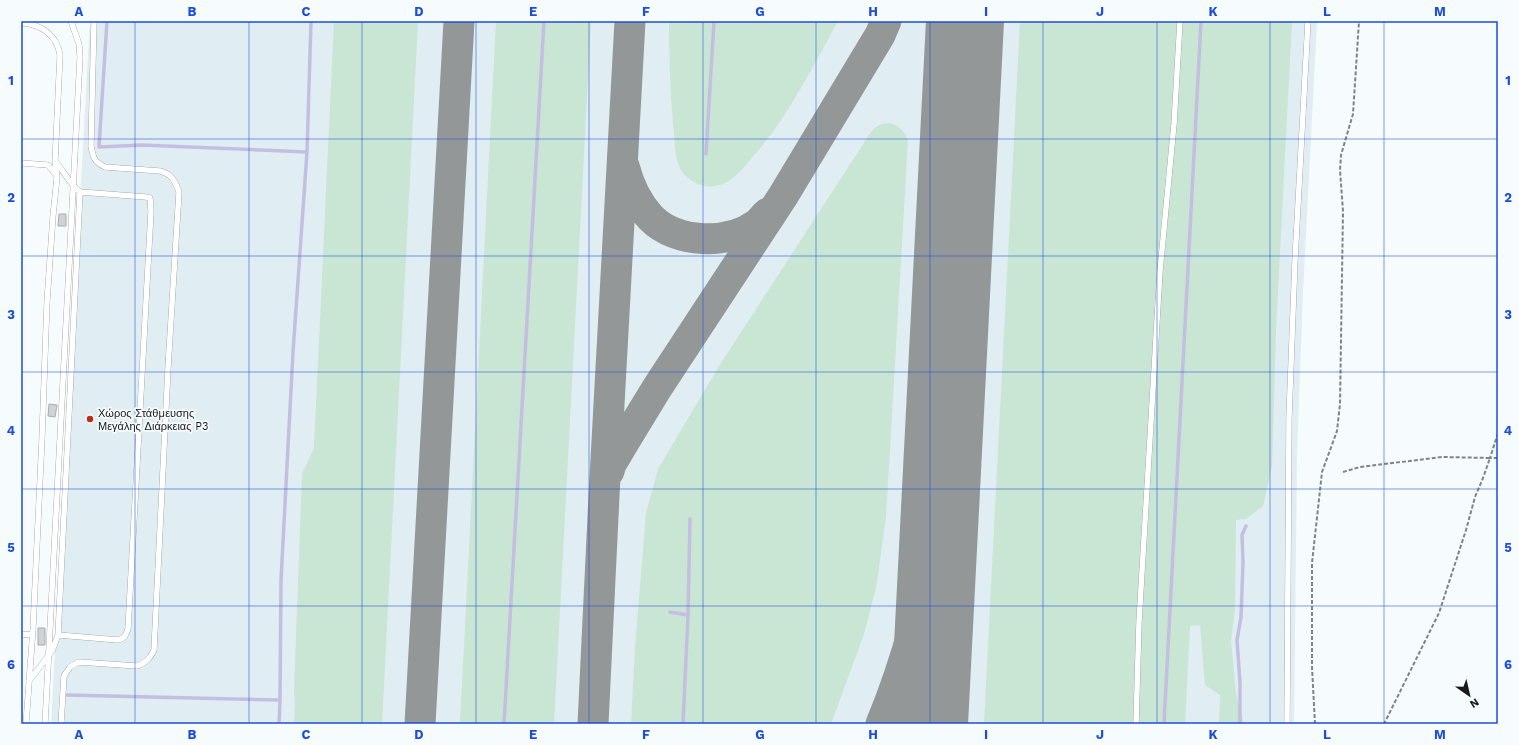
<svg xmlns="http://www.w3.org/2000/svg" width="1519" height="745" font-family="'Work Sans',sans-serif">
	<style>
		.built { fill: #e0edf2 }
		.green { fill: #c9e5d3 }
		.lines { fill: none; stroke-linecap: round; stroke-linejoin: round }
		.stream { stroke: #c4bfe0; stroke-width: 3.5 }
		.taxiway { stroke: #939798; stroke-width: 31 }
		.runway { stroke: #939798; stroke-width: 78 }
		.building { fill: #cfd2d6; stroke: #aaacb0 }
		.lane-casing { stroke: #838789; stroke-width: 6 }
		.path { stroke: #818485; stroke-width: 2; stroke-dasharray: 4 2; stroke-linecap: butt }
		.lane { stroke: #fff; stroke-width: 5.5 }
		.grid { fill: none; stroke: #1d4ed8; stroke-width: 1; stroke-opacity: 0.55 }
		.poi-dot { fill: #b92d10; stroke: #f6fbfd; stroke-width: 1.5 }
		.labels { text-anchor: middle; stroke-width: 3.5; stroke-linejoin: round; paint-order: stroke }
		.poi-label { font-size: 11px; fill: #17191a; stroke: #f6fbfd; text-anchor: start }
		.neatline { fill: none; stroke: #1d4ed8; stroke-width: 1.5 }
		.grid-label { font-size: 13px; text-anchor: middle; font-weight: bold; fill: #1d4ed8 }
	</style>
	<rect width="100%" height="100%" fill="#f6fbfd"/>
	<path class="built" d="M90,21H1317L1303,292L1297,453L1294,724H51Z"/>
	<path class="green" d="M334,21H418L382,724H294L295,703L294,692L302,474L314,448Z
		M496,21H591L554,724H460Z
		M669,21H838C812,68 787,119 751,159C744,168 736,176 727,182C718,187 707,188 698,184C687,179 680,172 677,160C674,149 675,135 673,124C670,90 669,55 669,21Z
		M1020,21H1292L1276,329L1272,466L1263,506L1246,519L1236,520L1235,609L1231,641L1236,693L1244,724H1219L1220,695L1205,685L1200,625L1190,626L1185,724H984Z
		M889,123C899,125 904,131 908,140L886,517L876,588L864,634L831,724H631L635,648L646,513L658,469L721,363L871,132C877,125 881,124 889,123Z"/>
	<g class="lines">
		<path class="stream" d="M307,152L311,21
			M706,154L714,21
			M670,612L688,615L690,519
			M66,695L280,700L281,580L293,352L307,152L142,145L99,147L107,21
			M279,724L280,700
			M504,724L544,21
			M683,724L688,615
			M1164,724L1201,21
			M1240,724V683L1237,640L1241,617L1243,562L1242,535L1246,526"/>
		<path class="taxiway" d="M624,166C629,186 637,203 651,218C677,244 728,245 757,224C761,221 764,216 768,213
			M609,471L611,464L624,442L657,388L783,196L880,35L886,21
			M420,724L459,21
			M593,724L604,496L630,21
			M881,724C910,654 928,581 940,507"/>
		<path class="runway" d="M929,724L965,21"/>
	</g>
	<path class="building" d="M59,214H66V226H58Z
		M49,404L57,405L55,417L48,416Z
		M38,628H45V645H38Z"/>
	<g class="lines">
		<defs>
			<path id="lane" d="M21,23C41,24 57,35 60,55L55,162L57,177L53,216L47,302L42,438L33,629L26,724
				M21,163L48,165L56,175
				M21,634L32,635
				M58,635L118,640C125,638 126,635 128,629L151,211L150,198L146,197L80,192
				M29,681L52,651L58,635L80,192C70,184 64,172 56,162
				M45,724L80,57L79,44L71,21
				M61,724L64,676L70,667L79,662L137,666C146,662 150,659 154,650L168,368L179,192C175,181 172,174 160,171L105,167C94,162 93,157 91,146L94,21
				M1136,724L1139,622L1160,271L1174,124L1180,21
				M1287,724L1289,417L1295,260L1308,21"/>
		</defs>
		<use href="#lane" class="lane-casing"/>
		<path class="path" d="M1498,433L1490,458H1498
			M1343,472L1360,467L1442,457L1490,458L1483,478L1475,497L1466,530L1439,613L1384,724
			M1315,724L1312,667V563L1322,472L1337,431L1340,404L1343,211L1340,170L1341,155L1353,114L1359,21"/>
		<use href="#lane" class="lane"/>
	</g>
	<path class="grid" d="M135,21V724M249,21V724M362,21V724M476,21V724M589,21V724M703,21V724M816,21V724M930,21V724M1043,21V724M1157,21V724M1270,21V724M1384,21V724M21,139H1498M21,256H1498M21,372H1498M21,489H1498M21,606H1498"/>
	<circle class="poi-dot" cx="90" cy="419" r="4"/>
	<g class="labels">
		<g class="poi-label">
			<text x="98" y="417">Χώρος Στάθμευσης<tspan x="98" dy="13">Μεγάλης Διάρκειας P3</tspan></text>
		</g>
	</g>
	<rect width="1519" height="745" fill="none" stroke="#f6fbfd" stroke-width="44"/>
	<g transform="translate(1469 695) rotate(146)" stroke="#f6fbfd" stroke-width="3" paint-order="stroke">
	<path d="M0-3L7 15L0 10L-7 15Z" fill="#17191a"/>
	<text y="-6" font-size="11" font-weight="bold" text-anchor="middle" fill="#17191a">N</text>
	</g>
	<rect x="22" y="22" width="1475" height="701" class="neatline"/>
	<g class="grid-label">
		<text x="79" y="16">A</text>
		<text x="192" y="16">B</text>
		<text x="306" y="16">C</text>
		<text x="419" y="16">D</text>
		<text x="533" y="16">E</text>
		<text x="646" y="16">F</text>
		<text x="760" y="16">G</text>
		<text x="873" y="16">H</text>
		<text x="986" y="16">I</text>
		<text x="1100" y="16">J</text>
		<text x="1213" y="16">K</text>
		<text x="1327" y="16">L</text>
		<text x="1440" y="16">M</text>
		<text x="11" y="85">1</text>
		<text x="1508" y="85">1</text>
		<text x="11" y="202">2</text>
		<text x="1508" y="202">2</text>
		<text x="11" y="319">3</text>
		<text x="1508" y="319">3</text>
		<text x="11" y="435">4</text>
		<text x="1508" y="435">4</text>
		<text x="11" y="552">5</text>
		<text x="1508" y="552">5</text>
		<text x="11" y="669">6</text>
		<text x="1508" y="669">6</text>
		<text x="79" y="739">A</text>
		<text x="192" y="739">B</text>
		<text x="306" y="739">C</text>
		<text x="419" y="739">D</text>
		<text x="533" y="739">E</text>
		<text x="646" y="739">F</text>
		<text x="760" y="739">G</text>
		<text x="873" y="739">H</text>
		<text x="986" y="739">I</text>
		<text x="1100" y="739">J</text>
		<text x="1213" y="739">K</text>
		<text x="1327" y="739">L</text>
		<text x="1440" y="739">M</text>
	</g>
</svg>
